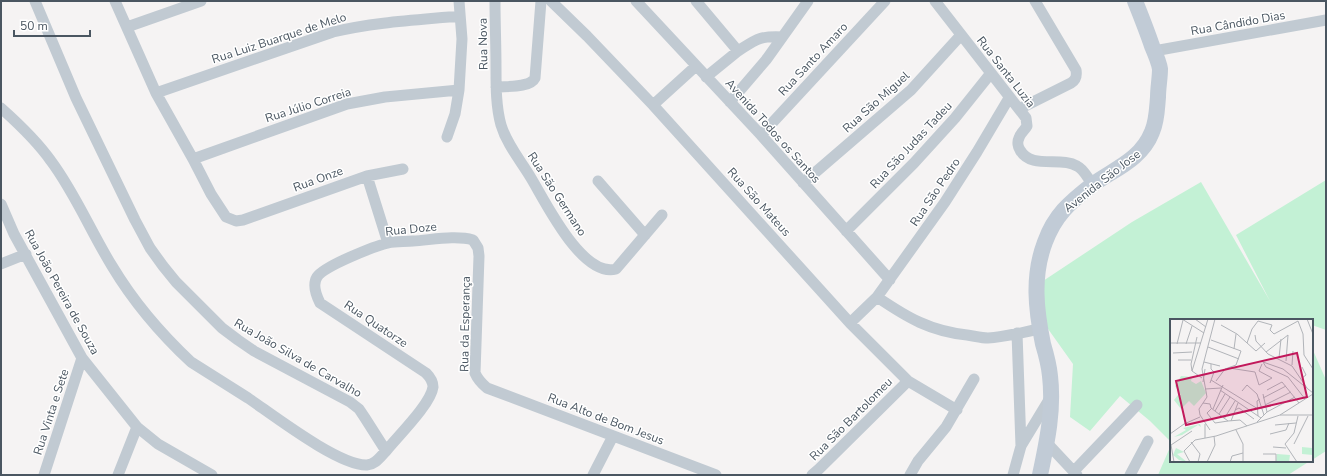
<svg xmlns="http://www.w3.org/2000/svg" width="1327" height="476" font-family="'Nunito Sans',sans-serif">
	<style>
		.green { fill: #c3f1d5 }
		.lines { fill: none; stroke-linecap: round; stroke-linejoin: round }
		.street { stroke: #c1cad2; stroke-width: 11 }
		.secondary { stroke: #c1cbd6; stroke-width: 16 }
		.labels { text-anchor: middle; stroke-width: 3; stroke-linejoin: round; paint-order: stroke }
		.street-label { font-size: 12px; fill: #4a5661; stroke: #fff }
		.inset-road { fill: none; stroke: #b1b4b9; stroke-width: 1 }
		.view { fill: #c2185b; fill-opacity: 0.15; stroke: #c2185b; stroke-width: 2 }
		.inset-edge { fill: none; stroke: #4a5661; stroke-width: 2 }
	</style>
	<rect width="100%" height="100%" fill="#f5f3f3"/>
	<path class="green" d="M1326,180V330L1312,325V320H1171V442L1150,421L1120,396L1090,431L1070,417L1073,364L1036,312L1043,281L1132,222L1201,182L1270,301L1236,235Z
		M1312,348L1326,380V451L1312,460Z
		M1171,445V461H1310L1288,475H1158Z"/>
	<g class="lines">
		<path class="street" d="M115,1L156,93L193,159L211,194L226,217L236,221L243,220L367,176L403,169
			M495,1C495,23 496,46 496,68C496,87 496,107 501,125C507,145 521,161 531,178C545,201 582,278 616,269L662,215
			M551,1L587,36L653,105L850,323L908,381L957,410
			M636,1L761,135L890,280
			M696,1L738,51C757,39 759,36 782,37
			M935,1L1026,118L1027,126C1025,130 1020,133 1019,138C1017,142 1018,147 1020,150C1031,170 1061,156 1077,166C1084,169 1088,179 1093,185
			M127,27L201,1
			M1154,51L1326,20
			M706,77L738,51
			M496,87C507,86 530,88 535,78L541,1
			M156,93L333,32C375,22 418,20 460,16
			M730,102L766,60L808,1
			M653,105L696,66
			M1,108C19,124 37,141 51,161C75,193 91,232 112,266C133,301 161,334 191,362C210,374 229,386 248,398C273,415 339,466 367,465C376,464 380,457 386,451L365,418L359,409L350,402L254,351L238,340L222,328L176,282L163,266L150,248L135,220L76,98L35,1
			M1019,109L1071,83C1076,80 1077,76 1076,70L1035,1
			M761,135L885,1
			M447,137L455,114L459,90L462,39L459,1
			M193,159L347,104L385,97L459,90
			M367,176L388,243
			M598,181L645,235
			M803,183L911,90L961,35
			M1,204L14,234L82,358L137,427L158,444L212,475
			M846,231L914,163L955,118L991,73
			M1,264L26,254
			M877,297C908,318 930,331 967,335C974,336 982,338 988,338C1006,337 1023,332 1040,329
			M850,323L877,297L945,202L977,152L1009,98
			M1017,333L1021,446
			M1047,443L1077,475
			M386,451C397,437 431,404 433,387C433,381 430,377 426,373L320,303C316,295 312,285 317,277C324,266 375,246 388,243C396,241 405,242 413,241C431,240 456,235 473,240L478,248L479,256L475,373C478,380 481,383 487,388L716,475
			M1074,471L1137,405
			M44,475L82,358
			M118,475L137,427
			M593,475L613,436
			M812,475L819,469L908,381
			M910,475L918,461L946,427L974,379
			M1013,475L1021,446L1050,398
			M1130,475L1148,441"/>
		<path class="secondary" d="M1040,475C1047,442 1054,410 1050,376C1049,365 1046,354 1043,344C1036,310 1032,276 1045,242C1055,215 1069,203 1092,185C1114,169 1141,160 1152,132C1157,121 1157,108 1158,97C1158,88 1160,78 1160,69C1159,62 1155,53 1152,46C1147,31 1141,16 1135,1"/>
	</g>
	<g class="labels">
		<g class="street-label">
			<text transform="translate(1238 23) rotate(-10)" y="4">Rua Cândido Dias</text>
			<text transform="translate(279 38) rotate(-18)" y="4">Rua Luiz Buarque de Melo</text>
			<text transform="translate(483 44) rotate(-91)" y="4">Rua Nova</text>
			<text transform="translate(813 59) rotate(-47)" y="4">Rua Santo Amaro</text>
			<text transform="translate(1006 72) rotate(52)" y="4">Rua Santa Luzia</text>
			<text transform="translate(876 102) rotate(-42)" y="4">Rua São Miguel</text>
			<text transform="translate(308 105) rotate(-18)" y="4">Rua Júlio Correia</text>
			<text transform="translate(773 131) rotate(48)" y="4">Avenida Todos os Santos</text>
			<text transform="translate(911 145) rotate(-47)" y="4">Rua São Judas Tadeu</text>
			<text transform="translate(318 179) rotate(-20)" y="4">Rua Onze</text>
			<text transform="translate(1102 181) rotate(-38)" y="4">Avenida São Jose</text>
			<text transform="translate(935 192) rotate(-56)" y="4">Rua São Pedro</text>
			<text transform="translate(557 194) rotate(57)" y="4">Rua São Germano</text>
			<text transform="translate(759 202) rotate(48)" y="4">Rua São Mateus</text>
			<text transform="translate(411 229) rotate(-6)" y="4">Rua Doze</text>
			<text transform="translate(62 292) rotate(61)" y="4">Rua João Pereira de Souza</text>
			<text transform="translate(376 324) rotate(34)" y="4">Rua Quatorze</text>
			<text transform="translate(465 324) rotate(-89)" y="4">Rua da Esperança</text>
			<text transform="translate(298 358) rotate(30)" y="4">Rua João Silva de Carvalho</text>
			<text transform="translate(51 412) rotate(-72)" y="4">Rua Vinta e Sete</text>
			<text transform="translate(606 419) rotate(21)" y="4">Rua Alto de Bom Jesus</text>
			<text transform="translate(851 419) rotate(-45)" y="4">Rua São Bartolomeu</text>
		</g>
	</g>
	<g transform="translate(1170 319)">
		<rect width="143" height="143" fill="#f5f3f3"/>
		<path d="M11,57L22,58L21,62L26,65L31,62L36,74L24,87L19,82L11,90L4,81L8,76H11L5,67ZM30,105L31,108L28,106L12,116L4,118L16,111L13,109ZM132,128L142,129L143,136L132,135ZM6,129L14,133L7,135L17,143L9,141L3,136ZM107,135L120,136L119,143H106Z" fill="#c3f1d5"/>
		<path class="inset-road" d="M12,0L34,14M25,0L36,8M137,0L143,15M51,6L67,15L86,32L95,24M85,16L86,22L98,35L122,47L137,69M27,18L21,45L22,52L32,59M41,21L71,32L66,46L55,50L46,62M0,24H31M77,24L82,10L88,2L102,6L100,11L104,15L128,2L133,15L134,36L143,50M7,25L13,1M16,25L22,7M38,28L69,40M64,30L66,15M96,33L118,16L116,42M3,34L22,33M109,39L111,20M8,41H21M34,43L50,47M122,46L123,32M132,48L136,56L132,59M59,49L85,53L89,66L102,59L89,52L92,45M22,52L38,0M41,61L88,90M33,63L35,50M40,64L44,53L41,50V45M35,70L51,69M50,71L91,99M97,71L112,63L129,84M72,72L77,66L87,75L94,96M93,75L97,93M93,79L116,67M135,80L118,58L96,48L93,43L113,50L143,74M33,84L40,85L41,89L58,102L70,101L77,107M95,86L121,73M42,89L37,94L45,104L58,102M43,90L53,66M65,91L69,89L84,100M45,92L55,75M49,95L60,78M110,96L143,75M88,97L87,82L90,80M54,100L65,82M61,102L68,84M87,103L97,93L125,78M35,105V119M105,106L126,104M40,111L30,96L29,90L37,78L32,50L45,0M66,111L73,125V143M0,115L14,105L30,98M100,115L116,111L119,104M21,123L30,135L28,143M124,125L138,97M1,126L22,112M1,126L4,143M103,128L116,129M93,135H106V143M20,143L14,132L25,121L46,117L110,96H143M37,143L45,126L44,117M60,143L62,137L73,134M127,143L115,125L124,114L128,97"/>
		<path class="view" d="M127,34L137,78L16,106L6,62Z"/>
		<rect width="143" height="143" class="inset-edge"/>
	</g>
	<rect width="1327" height="476" fill="none" stroke="#4a5661" stroke-width="4"/>
	<path d="M14 30v6h76v-6" fill="none" stroke="#4a5661" stroke-width="2"/>
	<text x="20" y="30" font-size="12" fill="#4a5661" stroke="#ffffff" stroke-width="3" paint-order="stroke">50 m</text>
</svg>
